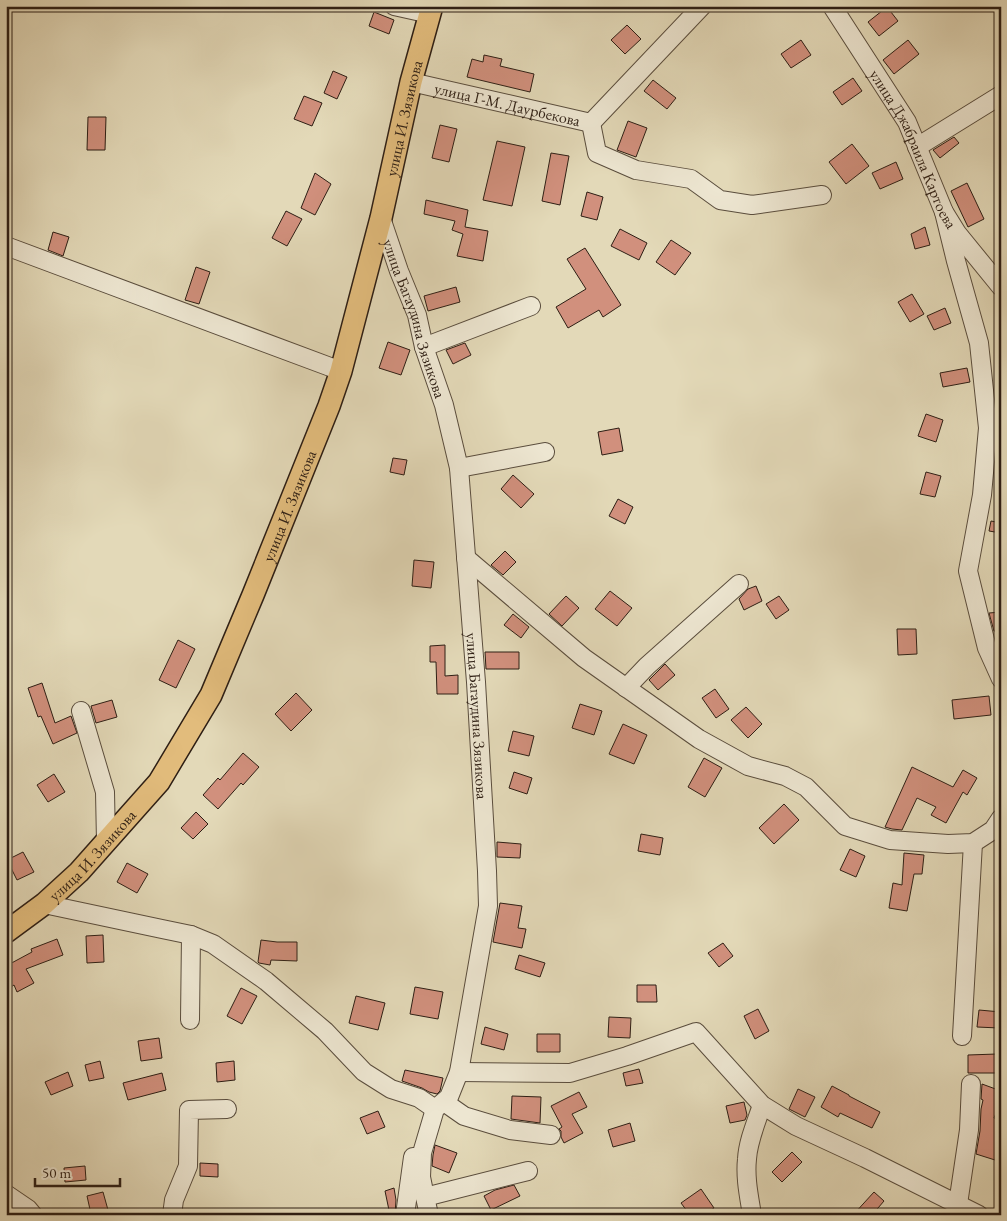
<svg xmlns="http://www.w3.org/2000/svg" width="1007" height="1221" font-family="'EB Garamond',serif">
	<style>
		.building { fill: #d1907d; stroke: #2d1e14 }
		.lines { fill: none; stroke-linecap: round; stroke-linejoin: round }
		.minor-casing { stroke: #5a4d3d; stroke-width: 20 }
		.major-casing { stroke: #2d1e14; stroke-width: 24 }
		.minor { stroke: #ede6d1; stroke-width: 18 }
		.major { stroke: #e2bc7c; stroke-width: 21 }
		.labels { text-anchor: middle; stroke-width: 5; stroke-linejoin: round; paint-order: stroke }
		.street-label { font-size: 16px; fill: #2d1e14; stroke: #ede6d1 }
	</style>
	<rect width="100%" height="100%" fill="#e3d9b8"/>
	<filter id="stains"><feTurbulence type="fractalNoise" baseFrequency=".004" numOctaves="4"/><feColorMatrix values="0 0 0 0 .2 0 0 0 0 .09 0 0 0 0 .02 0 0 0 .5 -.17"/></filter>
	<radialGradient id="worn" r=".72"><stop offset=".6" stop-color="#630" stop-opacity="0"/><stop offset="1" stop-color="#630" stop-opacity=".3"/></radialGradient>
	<path class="building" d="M887,7L898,21L879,36L868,22Z
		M374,12L394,20L389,34L369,26Z
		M627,25L641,39L625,54L611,40Z
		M801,40L811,55L791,68L781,54Z
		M908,40L919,54L894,74L883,60Z
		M484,55L502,59L500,66L534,74L530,92L467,77L472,59L483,62Z
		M333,71L347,77L337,99L324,93Z
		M853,78L862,91L842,105L833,92Z
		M653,80L676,98L667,109L644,91Z
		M304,96L322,103L312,126L294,119Z
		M88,117H106L105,150H87Z
		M628,121L647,128L636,157L617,150Z
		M440,125L457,129L449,162L432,158Z
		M954,137L959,143L940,158L933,150Z
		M497,141L525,147L512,206L483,200Z
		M852,144L869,166L846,184L829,162Z
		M551,153L569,156L560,205L542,201Z
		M896,162L903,179L880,189L872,173Z
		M315,173L331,184L315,215L301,208Z
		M967,183L984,219L968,227L951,191Z
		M587,192L603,197L597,220L581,216Z
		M426,200L468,210L465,227L488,231L483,261L457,256L463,234L452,230L455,221L424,214Z
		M286,211L302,219L287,246L272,238Z
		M925,227L930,245L915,249L911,234Z
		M620,229L647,243L639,260L611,246Z
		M53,232L69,237L63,256L48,250Z
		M671,240L691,253L675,275L656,262Z
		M585,248L621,305L603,317L599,310L568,328L556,307L586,289L567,259Z
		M196,267L210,272L199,304L185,300Z
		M456,287L460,302L428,311L424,296Z
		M912,294L924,314L910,322L898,302Z
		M945,308L951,323L934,330L927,316Z
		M388,342L410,350L401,375L379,368Z
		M465,343L471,355L453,364L446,350Z
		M967,368L970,382L943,387L940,373Z
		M926,414L943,420L936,442L918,436Z
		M619,428L623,451L602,455L598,432Z
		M393,458L407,460L404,475L390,472Z
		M926,472L941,476L935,497L920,494Z
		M513,475L534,494L521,508L501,489Z
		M618,499L633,507L625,524L609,516Z
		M991,521L1001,523V533L989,531Z
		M505,551L516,562L503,575L491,565Z
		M414,560L434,562L431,588L412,586Z
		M756,586L762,601L744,610L739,599L748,589Z
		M610,591L632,608L617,626L595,609Z
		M566,596L579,608L562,626L549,614Z
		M779,596L789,610L776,619L766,604Z
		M1001,612V631H994L989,613Z
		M513,614L529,627L521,638L504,625Z
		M897,629H916L917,654L898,655Z
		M178,640L195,649L176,688L159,680Z
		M445,645V676L458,675V694H437L436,662H430V646Z
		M485,652H519V669H486Z
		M665,664L675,675L658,690L649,680Z
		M42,683L55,723L71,716L77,733L53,744L41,716L38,717L28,688Z
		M715,689L729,709L716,718L702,698Z
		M296,693L312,710L291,731L275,714Z
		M989,696L991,715L954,719L952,700Z
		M112,700L117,717L96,723L91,706Z
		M580,704L602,711L594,735L572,728Z
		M746,707L762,724L748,738L731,720Z
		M623,724L647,735L634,764L609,754Z
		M513,731L534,736L529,756L508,751Z
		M243,753L259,767L243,785L241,783L218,809L203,795L218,778L220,780Z
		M704,758L722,768L705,797L688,787Z
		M912,767L953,787L963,770L977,778L967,795L963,792L946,823L931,815L936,807L917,798L902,830L892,829L885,827Z
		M514,772L532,778L527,794L509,788Z
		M54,774L65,792L48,802L37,785Z
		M784,804L799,820L774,844L759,828Z
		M196,812L208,824L193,839L181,828Z
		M641,834L663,838L660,855L638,851Z
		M497,842L521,844L520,858L497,857Z
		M850,849L865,856L856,877L840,870Z
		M23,852L34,872L17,880L7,860Z
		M904,853L924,855L922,874H914L907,911L889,908L893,883L902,885Z
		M127,863L148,874L137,893L117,882Z
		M500,903L522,906L518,928L526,929L522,948L493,942Z
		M103,935L104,962L87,963L86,936Z
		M57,939L63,955L26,969L34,983L17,992L14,985L6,990V966L32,952L31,949Z
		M261,940L277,942H297V961L271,960L270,965L259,963L258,962Z
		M723,943L733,956L719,967L708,953Z
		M519,955L545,963L540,977L515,969Z
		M637,985H656L657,1002H637Z
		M415,987L443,992L438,1019L410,1014Z
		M241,988L257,996L242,1024L227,1016Z
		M356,996L385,1003L378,1030L349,1023Z
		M758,1009L769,1031L755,1039L744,1016Z
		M979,1010L1001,1012L999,1028L977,1027Z
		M609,1017L631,1018L630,1038L608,1037Z
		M485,1027L508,1034L504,1050L481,1044Z
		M537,1034H560V1052H537Z
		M159,1038L162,1058L141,1061L138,1041Z
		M997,1054V1073H968V1055Z
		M100,1061L104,1078L89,1081L85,1065Z
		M234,1061L235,1080L217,1082L216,1063Z
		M639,1069L643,1083L626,1086L623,1073Z
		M405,1070L443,1078L440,1091L437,1094L429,1092L422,1088L402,1081Z
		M68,1072L73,1086L51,1095L45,1082Z
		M162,1073L166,1090L128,1100L123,1083Z
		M982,1084L1001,1091V1101L994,1118L1001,1120V1131L998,1141L1000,1142L995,1160L976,1154L980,1131L981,1109L983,1100L981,1099Z
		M832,1086L849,1095V1096L880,1112L872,1128L840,1113L838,1117L821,1107Z
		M798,1089L815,1097L805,1117L789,1109Z
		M579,1092L587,1107L572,1114L583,1133L564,1143L561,1137V1131L559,1129L562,1127L551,1106Z
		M512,1096L541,1097L540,1123L511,1119Z
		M744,1102L747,1115L745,1120L730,1123L726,1106Z
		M378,1111L385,1127L367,1134L360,1118Z
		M630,1123L635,1141L613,1147L608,1130Z
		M435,1145L457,1153L449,1173L432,1166L433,1155Z
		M792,1152L802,1162L782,1182L772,1172Z
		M200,1163L218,1164V1177L200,1176Z
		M85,1166L86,1180L65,1182L64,1168Z
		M514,1185L520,1196L491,1210L484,1196L495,1190Z
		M394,1188L396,1200L395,1215H390L385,1191Z
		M701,1189L714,1208L703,1215H690L681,1203Z
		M103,1192L108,1210L91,1214L87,1196Z
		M874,1192L884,1201L872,1215H853Z"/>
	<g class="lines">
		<defs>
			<g id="minor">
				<path d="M394,6L430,14"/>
				<path id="s1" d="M832,6L907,122L944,212L957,233L1001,287"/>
				<path id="s2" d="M411,82L591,123L702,6"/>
				<path d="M591,123L597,153L636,170L691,179L720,200L752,205L822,195"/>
				<path d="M917,147L1001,95"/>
				<path d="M944,212L956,261L979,343L988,428L982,495L968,571L987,648L1001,679"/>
				<path id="s3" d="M381,218L399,271L417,315L424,347L444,405L459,468L476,682L487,871L488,906L459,1072L449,1097L435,1109L422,1153L421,1177L425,1197L429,1215"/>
				<path d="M6,246L341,371"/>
				<path d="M424,347L531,306"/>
				<path d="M459,468L545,452"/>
				<path d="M466,558L584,658L699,739L748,766L785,776L806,787L845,826L890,840L948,844L973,843L993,830L1001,818"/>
				<path d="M626,688L647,666L739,584"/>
				<path d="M81,711L105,792L106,842"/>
				<path d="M44,904L162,929L191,935L213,944L266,981L325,1031L364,1072L391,1089L419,1098L435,1109"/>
				<path d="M190,1020L191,935"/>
				<path d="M962,1036L973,843"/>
				<path d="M459,1072L570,1073L627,1056L696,1032L762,1105L796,1126L865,1158L979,1215"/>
				<path d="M444,1102L464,1116L510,1130L551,1135"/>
				<path d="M6,1194L28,1209L33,1215"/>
				<path d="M425,1197L528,1171"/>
				<path d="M958,1204L969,1130L971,1084"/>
				<path d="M172,1215L174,1200L188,1166L189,1110L227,1109"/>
				<path d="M405,1215L413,1157"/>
				<path d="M752,1215C749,1196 745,1178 747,1159C748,1141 756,1123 762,1105"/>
			</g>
			<g id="major">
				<path id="s4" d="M6,932L44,904L79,872L159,782L211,695L253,595L329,406L341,371L381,218L411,82L432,6"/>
			</g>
		</defs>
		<use href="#minor" class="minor-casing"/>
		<use href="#major" class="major-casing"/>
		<use href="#minor" class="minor"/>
		<use href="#major" class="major"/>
	</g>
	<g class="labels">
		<g class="street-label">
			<text dy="6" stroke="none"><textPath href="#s2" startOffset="99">улица Г-М. Даурбекова</textPath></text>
			<text dy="6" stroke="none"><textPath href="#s4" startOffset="926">улица И. Зязикова</textPath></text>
			<text dy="6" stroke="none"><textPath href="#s1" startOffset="165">улица Джабраила Картоева</textPath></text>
			<text dy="6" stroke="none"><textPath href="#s3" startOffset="106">улица Багаудина Зязикова</textPath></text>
			<text dy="6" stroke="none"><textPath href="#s4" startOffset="521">улица И. Зязикова</textPath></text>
			<text dy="6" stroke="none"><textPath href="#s3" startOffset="511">улица Багаудина Зязикова</textPath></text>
			<text dy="6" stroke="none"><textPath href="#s4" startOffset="116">улица И. Зязикова</textPath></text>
		</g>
	</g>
	<rect width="1007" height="1221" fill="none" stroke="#e3d9b8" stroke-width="25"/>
	<rect x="8" y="8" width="992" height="1206" fill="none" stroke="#2d1e14" stroke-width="2.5"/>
	<rect x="12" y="12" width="982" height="1196" fill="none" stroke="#2d1e14"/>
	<path d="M35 1178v8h85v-8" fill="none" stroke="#2d1e14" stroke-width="2.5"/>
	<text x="42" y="1178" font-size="15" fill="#2d1e14" stroke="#ede6d1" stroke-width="4" paint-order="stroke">50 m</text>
	<rect width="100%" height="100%" filter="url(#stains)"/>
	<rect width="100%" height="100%" fill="url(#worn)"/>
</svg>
